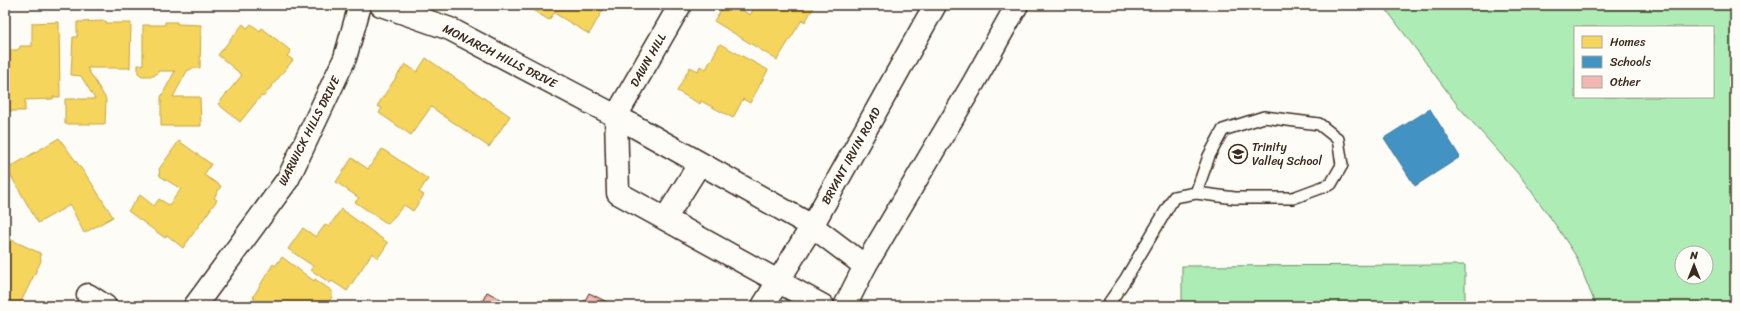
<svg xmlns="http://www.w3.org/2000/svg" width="1740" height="311" font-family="Sriracha,sans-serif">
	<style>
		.green { fill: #adedb5; stroke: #748c6a; fill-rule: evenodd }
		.homes { fill: #f6d55c; stroke: #bea249 }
		.schools { fill: #4393c3; stroke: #417492 }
		.building { fill: #f2b7b0; stroke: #3b2a1e }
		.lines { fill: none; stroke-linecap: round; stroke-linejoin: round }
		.service-casing { stroke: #3b2a1e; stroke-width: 14 }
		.minor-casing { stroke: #3b2a1e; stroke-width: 25 }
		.secondary-casing { stroke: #3b2a1e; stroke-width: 25 }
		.service { stroke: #fdfcf7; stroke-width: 11 }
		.minor { stroke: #fdfcf7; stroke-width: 22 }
		.secondary { stroke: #fdfcf7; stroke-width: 22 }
		.labels { text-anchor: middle; stroke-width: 4; stroke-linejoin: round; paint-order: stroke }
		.street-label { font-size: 12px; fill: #3b2a1e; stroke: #fdfcf7 }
		.poi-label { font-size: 12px; fill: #3b2a1e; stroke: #fdfcf7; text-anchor: start }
	</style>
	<rect width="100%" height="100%" fill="#fdfcf7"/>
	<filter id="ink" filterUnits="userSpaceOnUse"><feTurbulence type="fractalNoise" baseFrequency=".025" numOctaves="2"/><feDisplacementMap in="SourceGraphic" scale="8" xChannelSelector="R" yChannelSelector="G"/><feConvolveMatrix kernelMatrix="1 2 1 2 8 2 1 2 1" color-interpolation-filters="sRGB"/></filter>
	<g filter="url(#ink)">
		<path class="green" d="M1383,5H1735V306H1596L1576,256L1557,227L1521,177L1458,106ZM1575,27H1713V97H1575ZM1682,253H1706V277H1682Z
			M1465,265V306H1182V266Z"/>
		<path class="homes" d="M524,5H606L589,34L554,13L549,20Z
			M724,5H734L750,15L756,5H815L805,22L802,20L777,60L714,21Z
			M106,21V23H131L130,68H87L106,99L105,124H65V99H95L81,76L71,75L73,37H77V22Z
			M59,22L60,97H53V99L25,100V111H5V50H17L20,48V46H32V23Z
			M165,22H177V24L201,25L200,68H193L187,71L173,97H200L201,126H161V97L175,71H159L154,76H142L138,73V65H143V25H165Z
			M243,24L247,28L251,24L260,31L262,28L291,51L287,56L293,60L263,97L261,96L240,122L218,104L242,75L218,55Z
			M720,44L768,70L750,103L743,99L733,118L701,101L700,104L677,91L690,67L698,71L700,66L706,69Z
			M426,58L510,116L489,147L431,107L411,135L379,113L382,108L377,106L405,64L417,72Z
			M59,138L91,182L113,217L84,233L70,205L38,223L7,169Z
			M179,141L211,164L204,175L221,186L214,198L217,200L183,248L167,235L165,238L128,211L140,195L154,206L159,199L169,205L181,189L160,176L159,169Z
			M382,149L428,179L419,192L424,195L413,211L404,205L388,224L355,202L359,198L336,182L352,158L368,169Z
			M341,209L388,243L378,258L372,253L347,291L332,281L330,283L311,270L313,266L288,249L303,228L316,237L325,225L329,227Z
			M5,237L40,253L41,261L19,306H12L5,303Z
			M282,257L314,281L315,279L332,291V297L326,306H314L310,303L308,306H253L250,304L255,298L253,297L273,264L275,266Z"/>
		<path class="schools" d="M1430,109L1460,157L1415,186L1384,138Z"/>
		<path class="building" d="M487,292L514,306H480Z
			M589,293L615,306H582Z"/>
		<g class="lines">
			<defs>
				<path id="service" d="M1107,306L1125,280L1174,197L1196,193L1235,198H1293L1331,184L1342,165L1338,139L1319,124L1264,117L1223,130L1209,156L1196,193"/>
				<path id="minor" d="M381,5L450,29L616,116L812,226L865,266
					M616,116L618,193L823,306
					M616,116L680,5
					M665,219L700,163
					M88,295L105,306
					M195,306L288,179L345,58L360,5"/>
				<path id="secondary" d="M763,306L812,226L935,5
					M845,306L865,266L974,82L1017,5"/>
			</defs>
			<use href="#service" class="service-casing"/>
			<use href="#minor" class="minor-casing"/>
			<use href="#secondary" class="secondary-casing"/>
			<use href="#service" class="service"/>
			<use href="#minor" class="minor"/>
			<use href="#secondary" class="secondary"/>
		</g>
	</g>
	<defs>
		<symbol id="school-ring" viewBox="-11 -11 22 22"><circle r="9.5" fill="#fdfcf7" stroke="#3b2a1e" stroke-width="1.5"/><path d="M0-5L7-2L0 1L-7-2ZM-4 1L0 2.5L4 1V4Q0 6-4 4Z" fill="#3b2a1e"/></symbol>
	</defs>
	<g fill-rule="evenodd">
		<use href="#school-ring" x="1227" y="143" width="22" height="22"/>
	</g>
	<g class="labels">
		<g class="street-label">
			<text transform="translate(500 56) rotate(27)" y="4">MONARCH HILLS DRIVE</text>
			<text transform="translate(648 60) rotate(-60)" y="4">DAWN HILL</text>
			<text transform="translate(309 131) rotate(-63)" y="4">WARWICK HILLS DRIVE</text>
			<text transform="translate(851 156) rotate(-61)" y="4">BRYANT IRVIN ROAD</text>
		</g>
		<g class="poi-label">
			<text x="1252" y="151">Trinity<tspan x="1252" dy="14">Valley School</tspan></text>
		</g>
	</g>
	<rect width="1740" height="311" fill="none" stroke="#fdfcf7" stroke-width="20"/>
	<rect x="10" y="10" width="1720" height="291" fill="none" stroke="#3b2a1e" stroke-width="1.5" filter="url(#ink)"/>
	<rect x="1574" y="26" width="140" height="72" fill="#fdfcf7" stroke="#afa8a0"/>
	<rect x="1582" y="36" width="20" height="12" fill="#f6d55c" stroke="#afa8a0"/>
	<text x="1610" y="46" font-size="12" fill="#3b2a1e">Homes</text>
	<rect x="1582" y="56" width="20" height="12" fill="#4393c3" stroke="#afa8a0"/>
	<text x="1610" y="66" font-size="12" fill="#3b2a1e">Schools</text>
	<rect x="1582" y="76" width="20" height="12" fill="#f2b7b0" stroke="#afa8a0"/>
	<text x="1610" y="86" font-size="12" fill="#3b2a1e">Other</text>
	<g transform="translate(1694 265)"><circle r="19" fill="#fdfcf7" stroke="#afa8a0"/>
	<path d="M0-3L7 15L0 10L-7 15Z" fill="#3b2a1e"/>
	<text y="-6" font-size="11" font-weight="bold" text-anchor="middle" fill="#3b2a1e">N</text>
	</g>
</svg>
